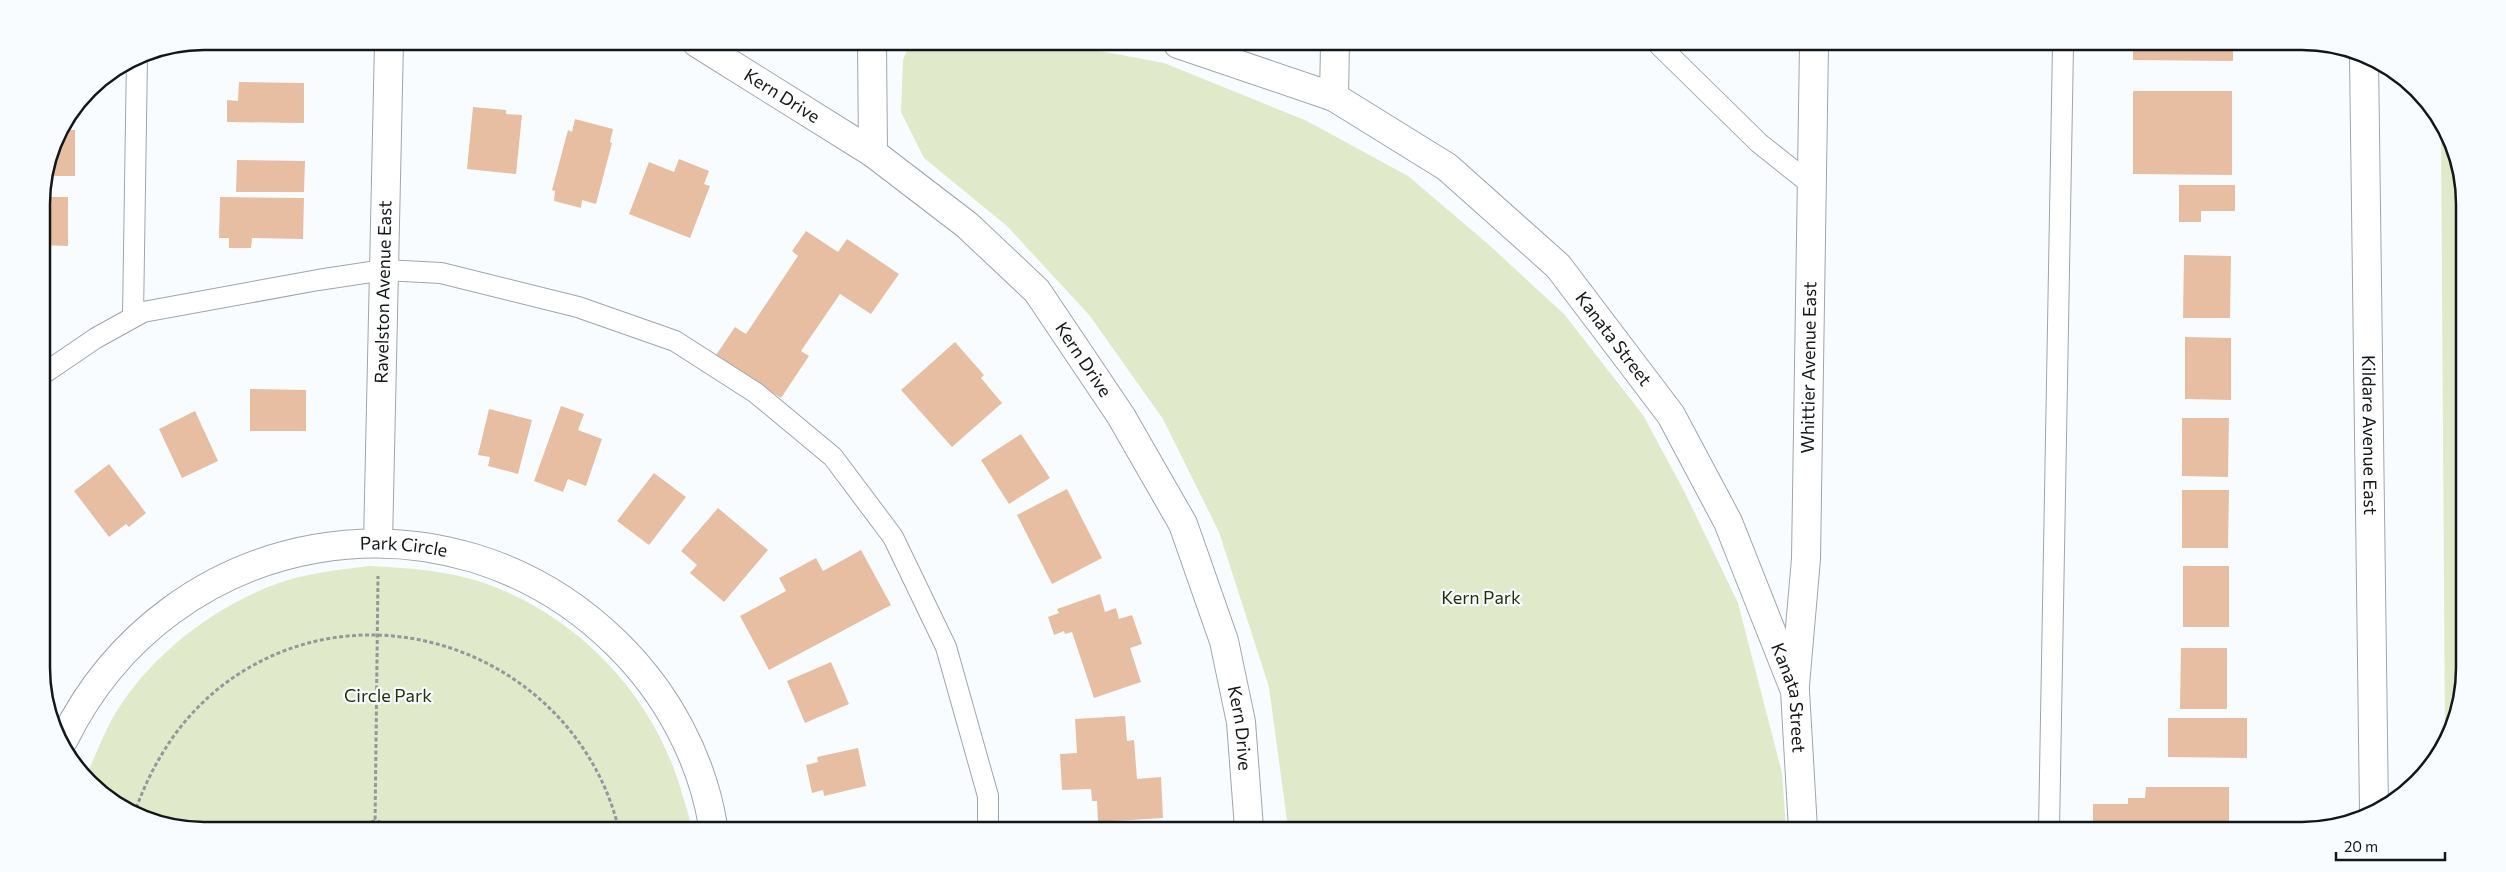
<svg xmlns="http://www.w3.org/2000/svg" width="2506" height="872" font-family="Commissioner,sans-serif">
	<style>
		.green { fill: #e0e9ca }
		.building { fill: #e8bea3 }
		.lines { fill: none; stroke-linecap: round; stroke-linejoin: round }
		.service-casing { stroke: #9ea6ab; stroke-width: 22 }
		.minor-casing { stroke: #9ea6ab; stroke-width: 30 }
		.tertiary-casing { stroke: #9ea6ab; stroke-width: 30 }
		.path { stroke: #95989b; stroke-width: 3; stroke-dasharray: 4 2.5; stroke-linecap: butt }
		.service { stroke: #fff; stroke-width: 20 }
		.minor { stroke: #fff; stroke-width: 28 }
		.tertiary { stroke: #fff; stroke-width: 28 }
		.labels { text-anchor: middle; stroke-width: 4.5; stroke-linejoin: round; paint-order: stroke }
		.street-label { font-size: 18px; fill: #141719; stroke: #f9fcff }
		.park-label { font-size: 18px; fill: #262e0b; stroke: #f9fcff }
		.rim { fill: none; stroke: #141719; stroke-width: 2.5 }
	</style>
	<rect width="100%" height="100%" fill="#f9fcff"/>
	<path class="green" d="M910,43L1062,44L1164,63L1307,121L1408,176L1488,244L1564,314L1643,415L1685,493L1738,603L1782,773L1786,829L1288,828L1269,687L1219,532L1163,419L1090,316L1007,226L924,158L901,112L903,60Z
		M2441,131L2462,173L2459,710L2445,742Z
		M369,566C407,568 445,570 481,582C576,614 653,694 681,790C684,802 689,814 691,826L162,825L123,809L85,778C94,759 102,738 112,719C147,658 211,608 276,584C306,573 338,570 369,566Z"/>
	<path class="building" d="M2133,46L2233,47V61L2133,60Z
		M239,82L304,83V123L227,122V100L238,101Z
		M2133,91H2232V175L2133,174Z
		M473,107L506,110V114L522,115L516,174L467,169Z
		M575,119L613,129L610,142L612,143L596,204L582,200L581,208L554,201L555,191L552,190L568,130L572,132Z
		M61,130H75V176H46L54,142Z
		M2454,157L2462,173V193H2454Z
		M679,159L709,171L704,184L710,186L690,238L629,214L649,162L674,172Z
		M237,160L305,161L304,192H236Z
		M2179,185H2235V211H2201V222H2179Z
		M42,197H68V246L42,245Z
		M220,197L304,198L303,239L252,238L251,248H229V238H219Z
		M806,231L838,252L847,239L899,274L871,314L840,294L801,351L809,356L781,398L716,355L735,327L746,334L798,256L792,251Z
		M2184,255L2231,256L2230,318H2183Z
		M2185,337L2231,338V400L2185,399Z
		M955,342L984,375L981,378L1002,403L952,447L901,390Z
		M250,389L306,390V431H250Z
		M561,406L584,414L578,430L602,439L586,486L568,479L563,492L534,481Z
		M489,409L532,420L518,474L488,466L490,457L478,455Z
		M195,411L218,461L182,478L159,429Z
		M2182,418H2229L2228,477L2182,476Z
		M1021,434L1050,478L1009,504L981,460Z
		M109,464L146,513L129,527L126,524L109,537L74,491Z
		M654,473L686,497L649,545L617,521Z
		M1067,489L1102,558L1052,584L1017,515Z
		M2182,490H2229L2228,548H2182Z
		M718,508L768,550L724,602L690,573L697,565L681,551Z
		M861,550L891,605L769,670L740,616L786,591L779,578L816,558L823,571Z
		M2183,566H2229V627H2183Z
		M1100,594L1105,612L1116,608L1119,619L1132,615L1142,644L1130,648L1141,682L1094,698L1072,632L1065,634L1064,631L1054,635L1048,617L1059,613L1057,609Z
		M2181,648H2227V709H2180Z
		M831,662L849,704L805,723L787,681Z
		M1125,716L1127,741L1134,740L1137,779L1161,777L1163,818L1098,822L1097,801H1092L1091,789L1062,790L1060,754L1077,753L1075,719Z
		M2168,718H2247V758L2168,757Z
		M858,748L866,786L824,796L823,790L812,793L806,765L818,762L817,757Z
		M2146,787H2229V830H2093V804H2128V798H2145Z"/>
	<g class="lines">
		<defs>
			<path id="service" d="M1659,45L1759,143L1813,186
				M133,317L137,57
				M43,374L96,338L143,312L318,280L384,270L441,273L578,307L675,341L756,393L833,457L893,537L946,647L988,796V827
				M2049,830L2063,46"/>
			<g id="minor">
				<path id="s1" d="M697,43L873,153L967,225L1037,291L1121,416L1183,524L1224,641L1241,722L1249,828"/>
				<path d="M872,43L873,153"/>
				<path id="s2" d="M1178,44L1334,97L1447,167L1558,266L1671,415L1728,522L1795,691L1803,829"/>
				<path d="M1334,97L1335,44"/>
				<path id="s3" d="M378,543L389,42"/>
				<path id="s4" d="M1795,685L1806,559L1814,45"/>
				<path id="s5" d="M64,739C169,526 447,476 617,644C667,693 702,758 713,826"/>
			</g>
			<g id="tertiary">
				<path id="s6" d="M2364,56L2374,812"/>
			</g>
		</defs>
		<use href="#service" class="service-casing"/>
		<use href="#minor" class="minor-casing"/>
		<use href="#tertiary" class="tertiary-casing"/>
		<path class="path" d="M134,814C152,763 180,718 223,685C366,576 574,655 618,826
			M352,826L375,821L397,826
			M375,826L378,576"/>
		<use href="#service" class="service"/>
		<use href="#minor" class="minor"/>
		<use href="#tertiary" class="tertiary"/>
	</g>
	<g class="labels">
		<g class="street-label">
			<text dy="6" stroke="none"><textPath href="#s1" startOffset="100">Kern Drive</textPath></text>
			<text dy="6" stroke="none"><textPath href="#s3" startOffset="251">Ravelston Avenue East</textPath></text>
			<text dy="6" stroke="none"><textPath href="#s2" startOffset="538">Kanata Street</textPath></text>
			<text dy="6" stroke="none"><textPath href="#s1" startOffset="505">Kern Drive</textPath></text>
			<text dy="6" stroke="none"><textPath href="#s4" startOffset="318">Whittier Avenue East</textPath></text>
			<text dy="6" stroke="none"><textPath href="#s6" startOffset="379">Kildare Avenue East</textPath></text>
			<text dy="6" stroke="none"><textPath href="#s5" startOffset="416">Park Circle</textPath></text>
			<text dy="6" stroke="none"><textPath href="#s2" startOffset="942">Kanata Street</textPath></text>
			<text dy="6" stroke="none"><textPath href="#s1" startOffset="910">Kern Drive</textPath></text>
		</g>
		<g class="park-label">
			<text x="1481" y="604">Kern Park</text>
			<text x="388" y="702">Circle Park</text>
		</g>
	</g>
	<path d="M0 0H2506V872H0ZM204 50H2302A154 154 0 0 1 2456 204V668A154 154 0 0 1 2302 822H204A154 154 0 0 1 50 668V204A154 154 0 0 1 204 50Z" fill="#f9fcff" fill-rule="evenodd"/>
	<path class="rim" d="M204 50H2302A154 154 0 0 1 2456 204V668A154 154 0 0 1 2302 822H204A154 154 0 0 1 50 668V204A154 154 0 0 1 204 50Z"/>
	<path d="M2336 852v8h109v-8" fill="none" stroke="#141719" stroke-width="2.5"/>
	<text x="2344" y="852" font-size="15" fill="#141719" stroke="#f9fcff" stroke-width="4" paint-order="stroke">20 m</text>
</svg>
